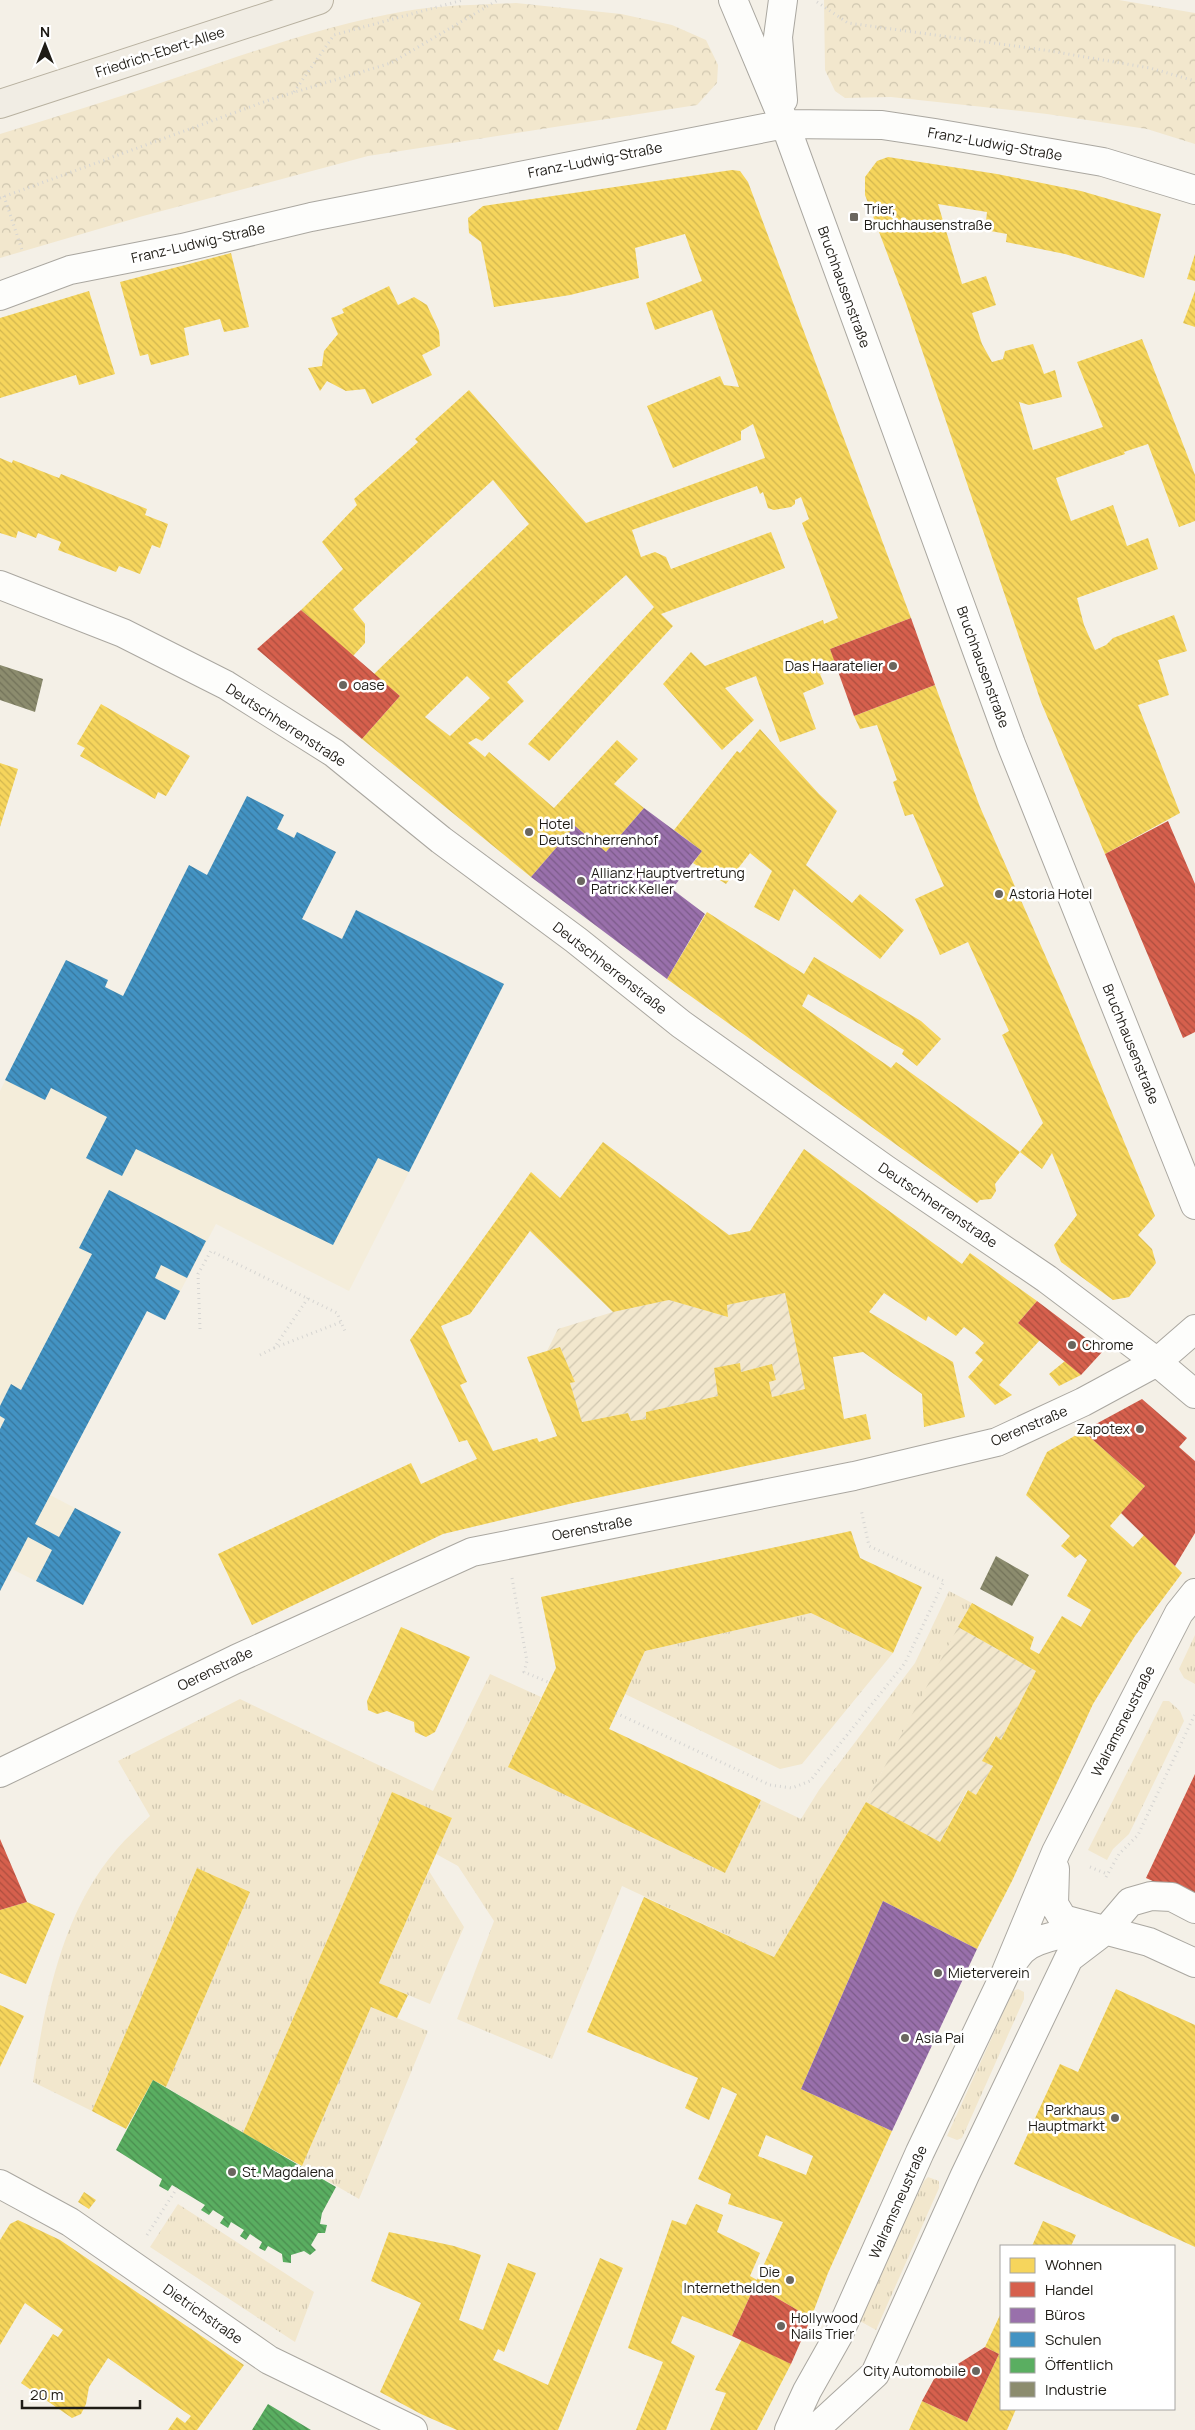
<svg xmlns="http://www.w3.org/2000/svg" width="1195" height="2430" font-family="Manrope,sans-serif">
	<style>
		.built { fill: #f4edda }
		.grass { fill: url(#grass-tufts) }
		.park { fill: url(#park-crowns) }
		.garden { fill: url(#garden-furrows) }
		.homes { fill: url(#homes-back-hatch); fill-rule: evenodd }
		.shops { fill: url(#shops-back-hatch) }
		.offices { fill: url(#offices-back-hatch) }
		.schools { fill: url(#schools-back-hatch) }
		.public { fill: url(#public-back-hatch) }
		.industry { fill: url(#industry-back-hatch) }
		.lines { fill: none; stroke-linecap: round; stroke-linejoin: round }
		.minor-casing { stroke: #aaa7a0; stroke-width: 30 }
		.major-casing { stroke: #b8b1a0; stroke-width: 30 }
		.path { stroke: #d6d5d2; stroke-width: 3; stroke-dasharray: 1 4; stroke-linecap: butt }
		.minor { stroke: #fdfdfb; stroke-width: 28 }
		.major { stroke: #f1ede4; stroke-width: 28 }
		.poi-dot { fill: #6a665f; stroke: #fff; stroke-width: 2 }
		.labels { text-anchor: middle; stroke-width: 5; stroke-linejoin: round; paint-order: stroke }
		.street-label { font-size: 14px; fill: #1f1c16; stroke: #fff }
		.poi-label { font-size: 14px; fill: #1f1c16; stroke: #fff; text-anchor: start }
	</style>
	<defs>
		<pattern id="grass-tufts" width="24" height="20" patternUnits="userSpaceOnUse" patternTransform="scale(1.25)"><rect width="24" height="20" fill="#f2e7cd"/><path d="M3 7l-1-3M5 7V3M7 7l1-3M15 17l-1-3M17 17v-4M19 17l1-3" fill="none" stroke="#cfc6af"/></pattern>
		<pattern id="park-crowns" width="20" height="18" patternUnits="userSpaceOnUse" patternTransform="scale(1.25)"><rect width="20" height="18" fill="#f2e7cd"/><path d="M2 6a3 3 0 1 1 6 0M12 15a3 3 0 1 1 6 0" fill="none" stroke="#cfc6af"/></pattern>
		<pattern id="garden-furrows" width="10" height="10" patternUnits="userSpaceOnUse" patternTransform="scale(1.25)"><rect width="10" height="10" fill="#f2e7cd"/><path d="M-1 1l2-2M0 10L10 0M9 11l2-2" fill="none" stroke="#cfc6af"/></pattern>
		<pattern id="homes-back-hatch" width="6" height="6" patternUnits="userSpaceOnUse" patternTransform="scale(1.25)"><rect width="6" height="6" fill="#f6d55c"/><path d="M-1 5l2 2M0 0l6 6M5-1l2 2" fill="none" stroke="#d2b64f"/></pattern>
		<pattern id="shops-back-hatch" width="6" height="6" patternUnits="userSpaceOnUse" patternTransform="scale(1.25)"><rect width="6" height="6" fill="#d6604d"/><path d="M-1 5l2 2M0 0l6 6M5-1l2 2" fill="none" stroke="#ad4e3f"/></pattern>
		<pattern id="offices-back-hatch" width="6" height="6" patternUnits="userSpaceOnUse" patternTransform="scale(1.25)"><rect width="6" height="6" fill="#9970ab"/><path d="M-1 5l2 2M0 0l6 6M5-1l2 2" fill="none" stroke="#7c5b8a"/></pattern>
		<pattern id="schools-back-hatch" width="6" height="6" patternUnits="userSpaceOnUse" patternTransform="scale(1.25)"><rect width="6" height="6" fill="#4393c3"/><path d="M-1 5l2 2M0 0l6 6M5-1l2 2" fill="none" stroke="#37779d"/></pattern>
		<pattern id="public-back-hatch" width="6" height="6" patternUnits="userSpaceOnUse" patternTransform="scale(1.25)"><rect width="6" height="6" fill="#5aae61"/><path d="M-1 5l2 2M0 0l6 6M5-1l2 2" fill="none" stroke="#4a8d4f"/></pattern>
		<pattern id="industry-back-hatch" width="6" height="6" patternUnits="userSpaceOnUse" patternTransform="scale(1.25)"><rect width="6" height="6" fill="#8c8c6e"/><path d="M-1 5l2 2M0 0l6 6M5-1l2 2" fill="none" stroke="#727259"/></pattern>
	</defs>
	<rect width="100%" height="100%" fill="#f4f0e7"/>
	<path class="built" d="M247,796L284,815L277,829L294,837L297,832L336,852L302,919L341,939L356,910L504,984L349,1291L216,1224L165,1320L147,1311L50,1495L121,1532L83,1605L12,1569L0,1591V1091L66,960L108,980L105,987L124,996L189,865L207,875Z"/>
	<path class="grass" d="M949,1591L972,1603L866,1802L774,1957L622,1886L552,2059L464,2022L457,2019L494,1921L458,1866L436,1854L452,1818L392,1792L243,2133L166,2087L250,1892L197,1868L92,2111L33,2082C45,2002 62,1912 117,1849C127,1837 139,1827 150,1816L118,1761L240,1699L433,1791L490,1674L541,1697L509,1767L725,1873L761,1800L801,1819L819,1790L915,1663Z
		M811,1613L893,1653L802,1764L780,1769L625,1694L645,1651Z
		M1195,1635V1684L1184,1678L1179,1669Z
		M1163,1701H1169L1180,1711L1184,1721L1129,1834L1113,1849L1107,1860L1088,1850Z
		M429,1871L464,1927L430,2004L379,1983Z
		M1018,1989L1024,1992V1999L962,2138L957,2140L947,2136L1013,1991Z
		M371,2007L428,2031L359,2199L302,2166Z
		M928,2177L939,2181V2188L876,2330L858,2320L924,2181Z
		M178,2204L314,2292L295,2342L150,2247Z"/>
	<path class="park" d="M824,0H1119L1195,13V144L1147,129L1047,114L891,97L845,98L835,91L825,70Z
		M516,3L621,14L672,25L706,40L718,65L717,83L697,105L368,156L143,216L0,258V134C62,115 123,96 184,75C254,51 333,23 406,11C442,5 479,5 516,3Z"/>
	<path class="garden" d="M785,1293L805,1389L772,1397L769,1382L776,1380L772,1364L741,1372L740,1363L718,1396L646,1412V1419L631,1421L628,1413L582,1422L570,1383L575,1382L560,1347L547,1351L558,1329L613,1312L669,1300L728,1317L727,1305Z
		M958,1627L1036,1671L1001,1740L995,1736L983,1761L993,1766L976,1795L967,1790L940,1842L866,1802Z"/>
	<path class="homes" d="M888,157L997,174L1081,191L1161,214L1144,278L1065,254L1006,242L1007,234L985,230L987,212L938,204L962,284L986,276L996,305L972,313L982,344L992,362L1003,359L1005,351L1033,344L1044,374L1055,370L1062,397L1029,405L1019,402L1033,450L1103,427L1077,362L1142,339L1195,475V521L1179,527L1148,444L1124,452L1125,454L1056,478L1071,521L1113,505L1127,546L1148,538L1158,569L1077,598L1084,625L1095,650L1106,645L1113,638L1174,615L1187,651L1158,660L1169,695L1138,705L1180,813L1105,854L1041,702L906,303L865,195V177L877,161Z
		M732,170L740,171L748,182L911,618L830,649L837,666L820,674L824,684L803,693L816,729L780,742L756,676L725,688L754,720L722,750L663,684L691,652L705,666L823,620L824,624L838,618L802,523L809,519L801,497L795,500V504L791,507L774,510L768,508L763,492L760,494L757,486L632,530L641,557L655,552L666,557L671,569L771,532L785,568L661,614L673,626L549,761L528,744L654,607L626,575L507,682L524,701L482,741L476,738L468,743L485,757L489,752L554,808L617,740L638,759L614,784L644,808L606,852L575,826L531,877L362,739L400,696L374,674L529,524L493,480L353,609L365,624V643L353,656L301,610L343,569L322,542L357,505L354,499L418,442L415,439L469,390L586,523L765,458L753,424L741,431V440L673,468L647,406L720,376L724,385L739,387L712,310L655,330L646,303L702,281L685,234L635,248L639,278L570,295L494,307L481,242L469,233L468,218L483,206ZM467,676L490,698L450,736L425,717Z
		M231,253L249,327L224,332L220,319L184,328L189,355L151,365L148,354L140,356L120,282Z
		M1195,254V281L1187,279Z
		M389,286L398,305L414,297L427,305L439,331L440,346L422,355L432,375L372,404L365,389L346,391L327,381L320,391L308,368L322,366L324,351L338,334L331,318L344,313L342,309Z
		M89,291L115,374L79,385L76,375L0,398V318Z
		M1195,291V327L1183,323Z
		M0,458L12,463L13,460L59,478L61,474L147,509L145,515L168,524L160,548L152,545L140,574L119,566L116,572L58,550L61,542L38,533L36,538L18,531L16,538L0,533Z
		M935,685L980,807L1067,1005L1155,1216L1138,1235L1152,1249L1156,1263L1129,1297L1113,1300L1061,1262L1054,1245L1077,1215L1052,1153L1042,1169L1020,1152L995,1184L996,1191L991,1199L980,1200L977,1203L667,979L707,912L804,974L814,957L921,1021L941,1039L917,1066L902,1054L904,1050L808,994L802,1006L891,1068L896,1062L1020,1152L1043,1123L1002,1035L1009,1031L968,942L940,955L915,899L944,886L913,814L905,816L893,782L897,780L877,725L860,729L854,716Z
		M101,704L190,756L166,796L158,792L155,799L80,756L85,748L77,744Z
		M760,729L819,794L837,811L806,865L852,903L860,894L904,930L880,959L794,889L779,921L754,907L772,871L750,853L726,884L693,863L702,851L674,830L737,751L740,753Z
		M0,763L18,769L0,827Z
		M603,1142L729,1235L750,1231L804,1149L962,1264L970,1253L1037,1301L1018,1323L1040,1340L999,1385L1012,1395L995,1405L968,1377L983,1360L975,1353L984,1343L975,1335L964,1327L956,1336L928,1316L926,1321L884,1293L869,1312L953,1362L965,1417L924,1427L922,1394L863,1352L833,1357L844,1419L866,1414L871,1439L573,1503L443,1534L252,1625L218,1554L411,1463L421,1484L477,1459L467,1440L459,1442L410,1340L531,1172L560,1198ZM530,1231L613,1312L669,1300L728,1317L727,1305L785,1293L805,1389L772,1397L769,1382L776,1380L772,1364L741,1372L740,1363L714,1368L718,1396L646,1412V1419L631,1421L628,1413L582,1422L570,1383L575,1382L560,1347L527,1357L557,1436L539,1442L537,1438L493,1451L460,1385L467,1382L441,1326L470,1314Z
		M1065,1361L1081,1375L1059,1386L1049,1374Z
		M1083,1431L1145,1486L1110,1526L1133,1547L1144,1535L1182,1573L1135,1636L1093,1704L1012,1881L977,1949L883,1901L801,2089L892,2131L828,2273L811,2318L755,2285L732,2336L682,2316L671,2343L695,2356L666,2430H636L663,2362L628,2348L672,2220L686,2225L696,2204L723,2215L717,2232L760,2253L750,2276L757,2280L783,2222L728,2204L731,2194L698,2179L737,2094L722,2087L709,2120L685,2108L698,2078L587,2032L644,1897L774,1957L866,1802L940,1842L968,1790L976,1795L993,1766L982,1761L996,1736L1001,1740L1036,1671L958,1627L972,1603L1034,1637L1030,1649L1039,1654L1062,1616L1081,1627L1091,1610L1067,1596L1087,1560L1080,1554L1075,1558L1061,1546L1070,1536L1026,1495L1047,1452ZM766,2135L813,2156L806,2175L758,2156Z
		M851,1531L860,1558L922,1587L893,1653L811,1613L645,1651L609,1729L761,1800L725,1873L508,1767L556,1668L541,1597Z
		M401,1627L470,1657L435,1732L426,1737L415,1732L414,1722L387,1711L377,1714L368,1710L367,1701Z
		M392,1792L452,1818L379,1983L408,1995L397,2018L371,2007L302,2166L243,2133Z
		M197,1868L250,1892L166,2087L153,2080L126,2129L92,2111Z
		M27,1902L55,1914L26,1984L0,1973V1910Z
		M1116,1989L1195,2025V2247L1014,2164L1060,2064L1078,2072Z
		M0,2005L24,2016L0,2067Z
		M84,2192L96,2200L89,2209L78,2202Z
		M18,2220L60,2240L244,2365L197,2430H168L177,2417L185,2423L191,2416L108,2358L89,2387L86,2404L81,2414L72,2418L21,2383L53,2334L58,2337L63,2330L25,2303L0,2345V2240L10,2224Z
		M1043,2221L1076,2235L1071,2246H1032Z
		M389,2232L454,2246L481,2255L459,2320L483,2330L508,2263L536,2273L504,2352L498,2349L493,2360L548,2385L600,2258L623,2268L558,2430H457L421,2414L380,2392L421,2303L371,2281Z
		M1001,2313V2409H1016L1007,2430H909L922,2401L967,2422L999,2354L985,2347Z
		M742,2339L791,2364L757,2430H710L726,2393L715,2390Z"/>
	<path class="shops" d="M301,610L400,696L362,739L257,649Z
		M911,618L935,685L854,716L830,649Z
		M1168,821L1195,884V1032L1183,1038L1105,854Z
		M1037,1301L1103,1351L1081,1375L1018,1323Z
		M1142,1399L1187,1438L1179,1447L1195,1461V1533L1175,1566L1121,1513L1145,1486L1083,1431Z
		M1195,1774V1900L1146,1878Z
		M0,1839L27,1902L0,1910Z
		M755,2285L811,2318L791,2364L732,2336Z
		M985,2347L999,2354L967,2422L922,2401L934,2379Z"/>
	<path class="offices" d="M644,808L702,851L672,889L705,914L667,979L531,877L575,826L606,852Z
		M883,1901L977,1949L892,2131L801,2089Z"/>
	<path class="schools" d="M247,796L284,815L277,829L294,838L297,832L336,852L302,919L342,939L356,910L504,984L409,1172L378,1158L333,1245L136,1149L122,1176L86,1158L107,1117L51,1088L45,1100L5,1080L66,960L108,980L105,987L123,996L189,865L207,875Z
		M109,1190L206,1241L187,1278L161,1265L155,1278L180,1291L165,1320L147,1311L35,1524L59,1537L75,1508L121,1532L83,1605L36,1581L52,1550L28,1537L0,1591V1429L5,1419L0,1416V1406L11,1384L21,1390L92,1254L79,1248Z"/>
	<path class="public" d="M153,2080L336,2187L322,2213L320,2224L327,2225L325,2233H318L311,2245L316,2250L310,2255L304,2251L291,2255V2263L283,2262L282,2254L268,2246L265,2251L259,2248L262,2242L250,2234L246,2240L240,2236L244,2230L231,2222L228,2228L220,2223L224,2217L213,2210L209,2215L201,2210L205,2205L172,2185L168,2191L159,2186L162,2179L116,2150Z
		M268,2404L311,2430H252Z"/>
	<path class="industry" d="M0,665L43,679L35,712L0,700Z
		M996,1556L1029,1575L1012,1606L980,1589Z"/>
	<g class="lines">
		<defs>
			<path id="minor" d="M733,0L785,124L1011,744L1195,1205
				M783,0L778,37L783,100
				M0,296L70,270L182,248L311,217L785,124L882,125L935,133L1103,162L1195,190
				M0,585L123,633L226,685L334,753L441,840L576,940L681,1024L885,1169L1047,1279L1157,1362L1195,1394
				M0,1773L236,1659L472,1552L854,1476L997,1442L1083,1402L1157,1362L1195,1329
				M1055,1869L1054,1904L1063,1919L1149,1942L1195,1963
				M1011,1965C1015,1960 1019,1953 1024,1949C1038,1937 1074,1931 1092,1930
				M0,2184L70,2222L269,2360L413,2430
				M789,2430L807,2391L838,2336L920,2152L1006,1972L1056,1852L1179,1613L1195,1593
				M814,2430L875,2374L965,2175L1069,1958L1107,1929L1130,1902L1151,1896L1172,1897L1195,1909"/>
			<path id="major" d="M0,104L319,0"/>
		</defs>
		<use href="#minor" class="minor-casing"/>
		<use href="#major" class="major-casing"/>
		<path class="path" d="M817,2L848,23L1044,50L1150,68L1195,81
			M294,92L334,35L463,0
			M4,196L22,250
			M0,198L272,99L391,63L498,0
			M200,1329L198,1274L211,1251L337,1313L345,1331
			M274,1348L341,1322
			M260,1355L274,1348L308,1298
			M512,1578L527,1661L524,1672L548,1682
			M616,1713L770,1785L792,1788L810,1781L905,1663L944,1581L869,1546L861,1509
			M1090,1867L1107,1874
			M1106,1877L1119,1854L1138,1835L1195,1714
			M147,2235L177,2188"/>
		<use href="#minor" class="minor"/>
		<use href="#major" class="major"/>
	</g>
	<g class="poi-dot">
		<rect x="849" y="212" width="10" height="10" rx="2.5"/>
		<circle cx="893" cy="666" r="5"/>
		<circle cx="343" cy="685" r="5"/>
		<circle cx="529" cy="832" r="5"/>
		<circle cx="581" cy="881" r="5"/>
		<circle cx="999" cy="894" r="5"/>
		<circle cx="1072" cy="1345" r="5"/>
		<circle cx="1140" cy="1429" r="5"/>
		<circle cx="938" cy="1973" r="5"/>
		<circle cx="905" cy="2038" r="5"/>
		<circle cx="1115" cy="2118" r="5"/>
		<circle cx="232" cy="2172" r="5"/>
		<circle cx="790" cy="2280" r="5"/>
		<circle cx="781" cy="2326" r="5"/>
		<circle cx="976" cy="2371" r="5"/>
	</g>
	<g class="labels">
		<g class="street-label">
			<text transform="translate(160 52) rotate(-18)" y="5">Friedrich-Ebert-Allee</text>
			<text transform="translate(995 144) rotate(10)" y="5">Franz-Ludwig-Straße</text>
			<text transform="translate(595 160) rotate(-11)" y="5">Franz-Ludwig-Straße</text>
			<text transform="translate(198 243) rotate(-13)" y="5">Franz-Ludwig-Straße</text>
			<text transform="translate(844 287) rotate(70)" y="5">Bruchhausenstraße</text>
			<text transform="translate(983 667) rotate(70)" y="5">Bruchhausenstraße</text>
			<text transform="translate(286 725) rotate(33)" y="5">Deutschherrenstraße</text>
			<text transform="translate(610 968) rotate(38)" y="5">Deutschherrenstraße</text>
			<text transform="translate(1131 1044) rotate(68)" y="5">Bruchhausenstraße</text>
			<text transform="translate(938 1205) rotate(34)" y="5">Deutschherrenstraße</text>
			<text transform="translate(1029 1426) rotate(-23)" y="5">Oerenstraße</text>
			<text transform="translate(592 1528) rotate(-11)" y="5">Oerenstraße</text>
			<text transform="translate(215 1669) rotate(-26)" y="5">Oerenstraße</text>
			<text transform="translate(1123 1721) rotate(-63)" y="5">Walramsneustraße</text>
			<text transform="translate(898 2202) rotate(-66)" y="5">Walramsneustraße</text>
			<text transform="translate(203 2314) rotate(35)" y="5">Dietrichstraße</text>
		</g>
		<g class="poi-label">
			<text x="864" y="214">Trier,<tspan x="864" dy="16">Bruchhausenstraße</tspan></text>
			<text x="883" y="671" text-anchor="end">Das Haaratelier</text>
			<text x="353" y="690">oase</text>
			<text x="539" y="829">Hotel<tspan x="539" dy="16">Deutschherrenhof</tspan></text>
			<text x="591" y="878">Allianz Hauptvertretung<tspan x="591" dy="16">Patrick Keller</tspan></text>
			<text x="1009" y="899">Astoria Hotel</text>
			<text x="1082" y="1350">Chrome</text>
			<text x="1130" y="1434" text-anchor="end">Zapotex</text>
			<text x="948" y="1978">Mieterverein</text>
			<text x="915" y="2043">Asia Pai</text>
			<text x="1105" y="2115" text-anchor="end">Parkhaus<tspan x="1105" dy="16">Hauptmarkt</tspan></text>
			<text x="242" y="2177">St. Magdalena</text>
			<text x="780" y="2277" text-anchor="end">Die<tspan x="780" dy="16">Internethelden</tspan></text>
			<text x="791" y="2323">Hollywood<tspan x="791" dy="16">Nails Trier</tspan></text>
			<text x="966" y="2376" text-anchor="end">City Automobile</text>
		</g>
	</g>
	<rect x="1000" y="2245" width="175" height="165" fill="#ffffff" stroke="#a5a4a2"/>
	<rect x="1010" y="2258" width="25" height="15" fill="#f6d55c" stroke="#a5a4a2"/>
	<text x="1045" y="2270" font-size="15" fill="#1f1c16">Wohnen</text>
	<rect x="1010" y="2282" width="25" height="15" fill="#d6604d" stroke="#a5a4a2"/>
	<text x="1045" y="2295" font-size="15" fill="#1f1c16">Handel</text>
	<rect x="1010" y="2308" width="25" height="15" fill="#9970ab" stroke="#a5a4a2"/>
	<text x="1045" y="2320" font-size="15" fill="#1f1c16">Büros</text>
	<rect x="1010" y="2332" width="25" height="15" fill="#4393c3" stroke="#a5a4a2"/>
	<text x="1045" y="2345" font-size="15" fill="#1f1c16">Schulen</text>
	<rect x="1010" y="2358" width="25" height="15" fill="#5aae61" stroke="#a5a4a2"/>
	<text x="1045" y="2370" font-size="15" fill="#1f1c16">Öffentlich</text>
	<rect x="1010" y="2382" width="25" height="15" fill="#8c8c6e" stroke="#a5a4a2"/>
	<text x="1045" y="2395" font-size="15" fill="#1f1c16">Industrie</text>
	<g transform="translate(45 45)" stroke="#ffffff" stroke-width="4" paint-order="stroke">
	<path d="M0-4L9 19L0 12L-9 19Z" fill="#1f1c16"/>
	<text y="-8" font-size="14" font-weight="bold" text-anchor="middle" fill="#1f1c16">N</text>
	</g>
	<path d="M22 2400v8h118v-8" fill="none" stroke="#1f1c16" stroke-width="2.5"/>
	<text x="30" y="2400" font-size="15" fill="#1f1c16" stroke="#ffffff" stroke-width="4" paint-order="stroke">20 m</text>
</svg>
